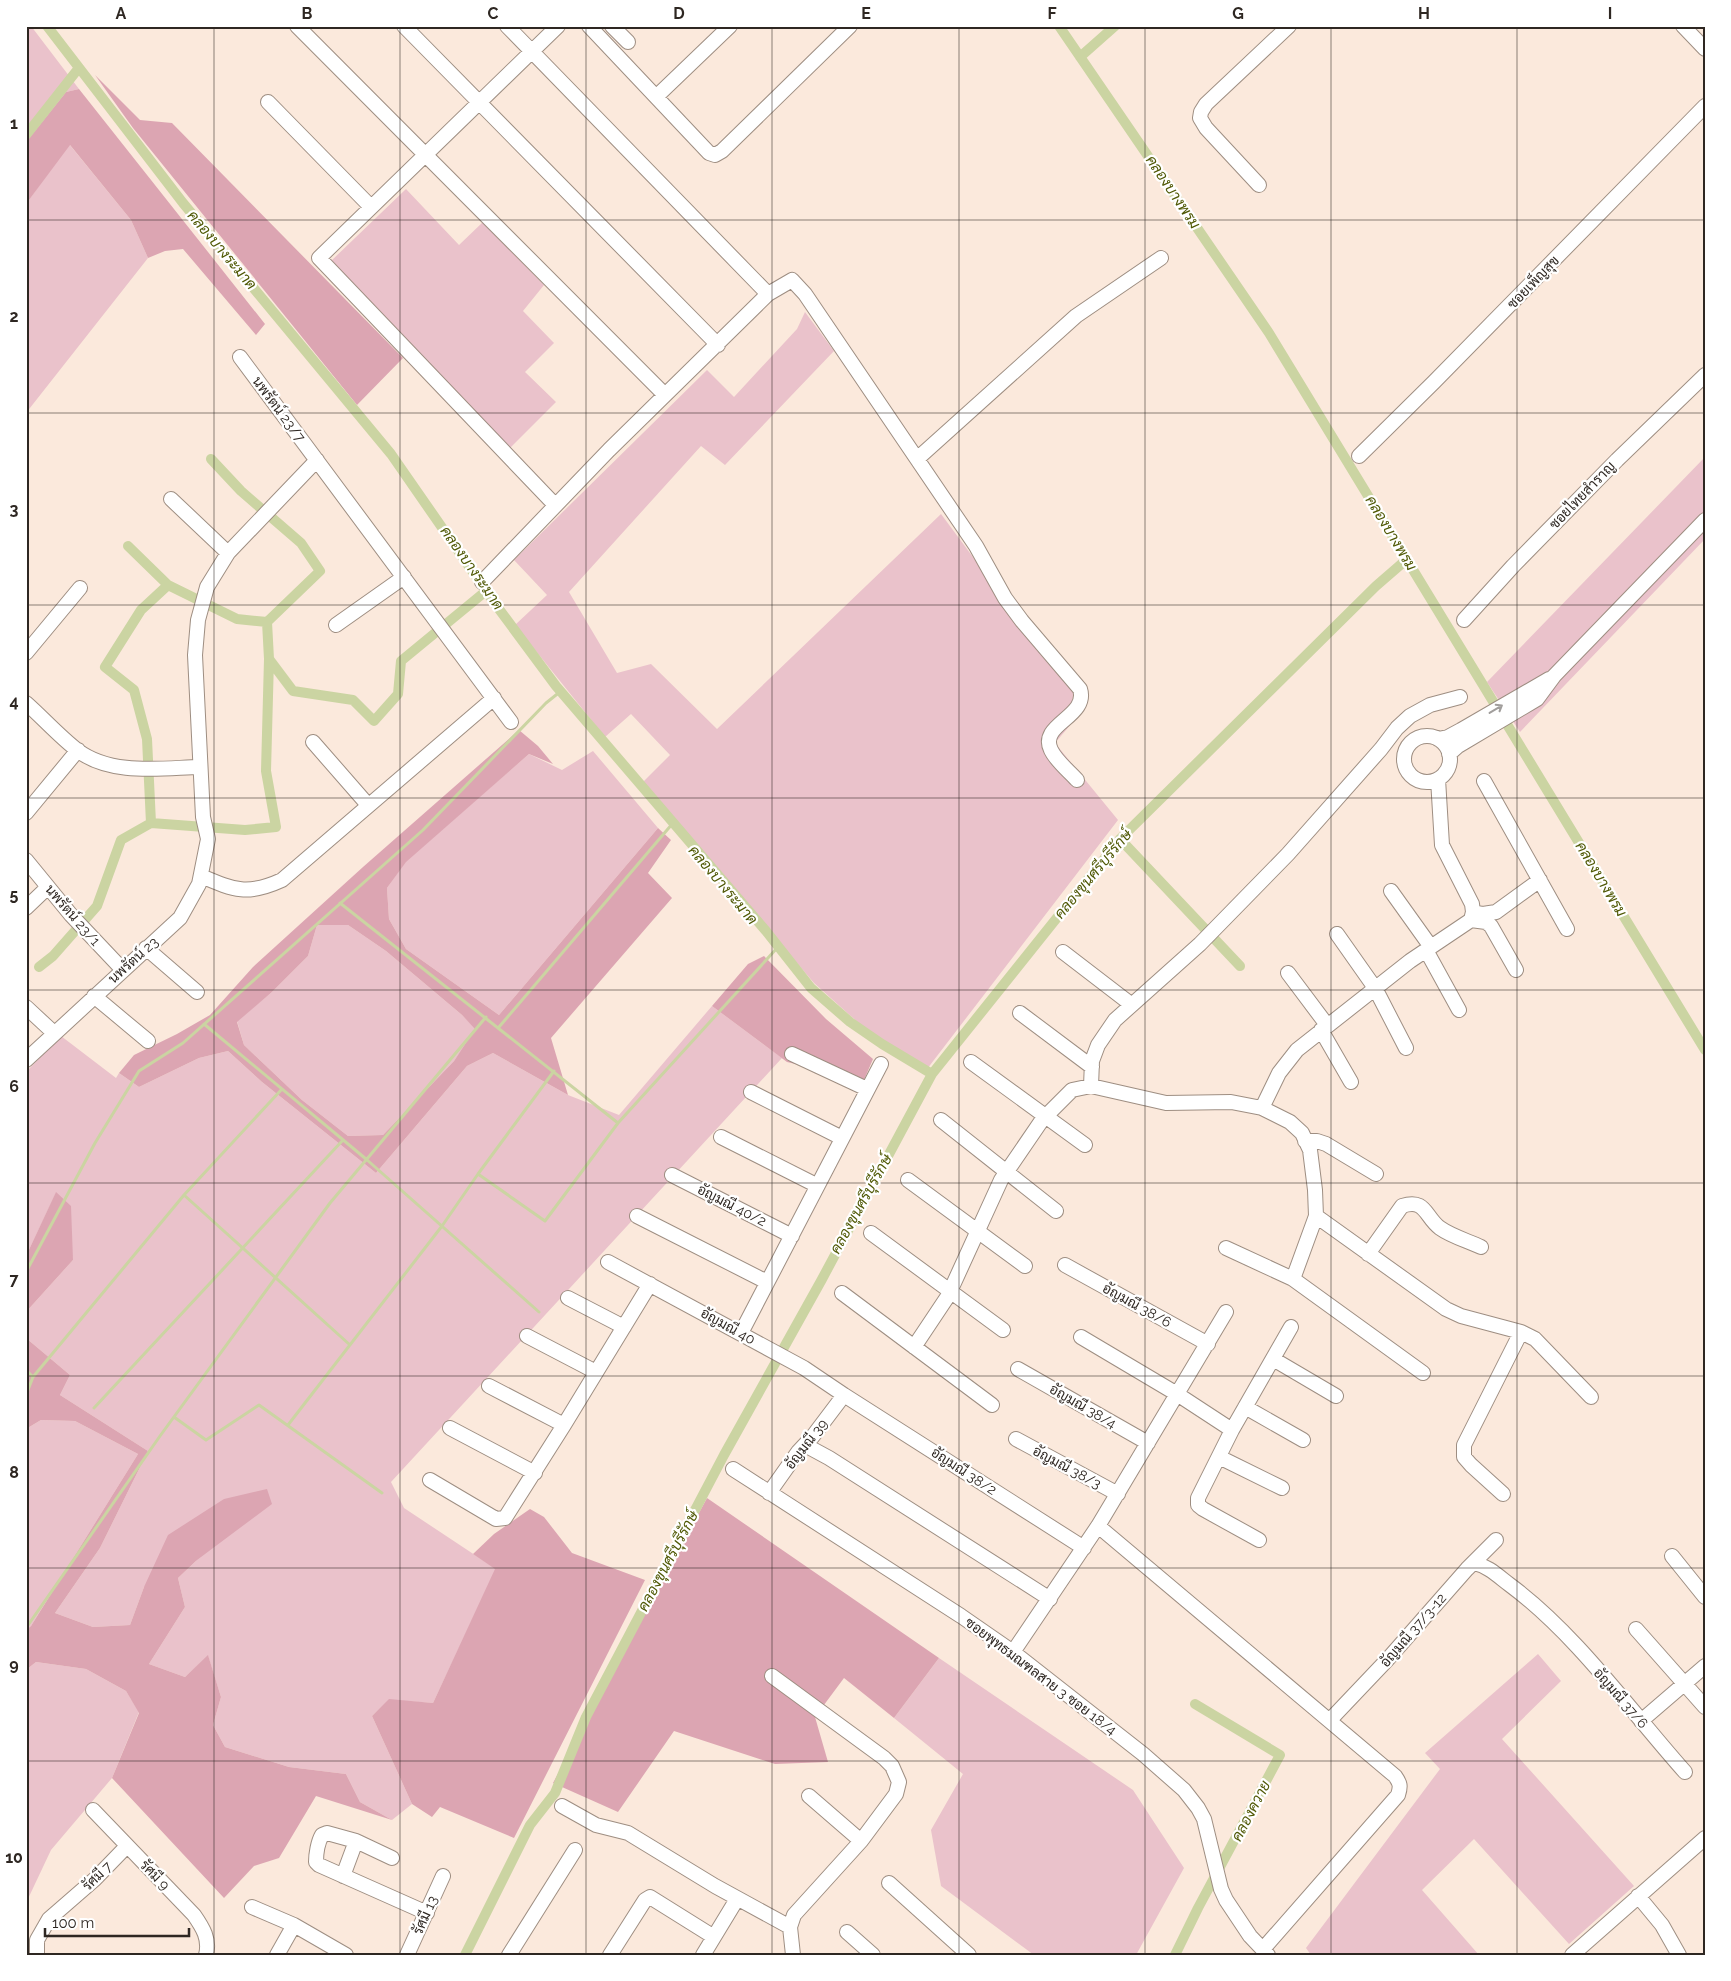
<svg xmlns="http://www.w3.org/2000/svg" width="1731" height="1981" font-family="Raleway,Sarabun,sans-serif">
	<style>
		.green { fill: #eac2cb }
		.forest { fill: #dca5b2; fill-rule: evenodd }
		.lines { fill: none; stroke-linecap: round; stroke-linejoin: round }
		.stream { stroke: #cbd4a2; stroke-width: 3 }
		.canal { stroke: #cbd4a2; stroke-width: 10 }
		.minor-casing { stroke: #9e8e82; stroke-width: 16 }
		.minor { stroke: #fff; stroke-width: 14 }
		.oneway { stroke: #a19e9c }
		.grid { fill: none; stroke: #2e2722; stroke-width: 1; stroke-opacity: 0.55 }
		.labels { text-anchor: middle; stroke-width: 4.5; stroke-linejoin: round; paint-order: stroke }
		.street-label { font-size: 14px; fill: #2e2722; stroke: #fff }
		.water-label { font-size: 15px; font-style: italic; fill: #505906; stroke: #fff }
		.neatline { fill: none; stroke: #2e2722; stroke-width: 2 }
		.grid-label { font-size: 16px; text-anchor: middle; font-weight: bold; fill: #2e2722 }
	</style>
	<rect width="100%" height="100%" fill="#fbe9dc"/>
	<path class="green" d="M26,26H31L79,89L66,92L26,142Z
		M69,144L131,220L148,258L26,413V204Z
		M406,189L459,245L483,222L544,285L523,311L554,343L525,372L556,402L510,448L330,262Z
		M805,312L834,351L725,465L701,446L569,592L617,673L651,664L717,729L941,514L1073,692L1072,723L1055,743L1118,820L924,1073L863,1027L814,983L643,782L670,755L631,714L605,737L515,625L547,595L514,560L707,370L734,397L797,329Z
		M1705,457V539L1520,732L1487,682Z
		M593,751L658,828L499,1015L406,949L389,919L387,888L406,861L529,754L562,770Z
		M317,925H348L386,951L462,1015L476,1029L454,1061L383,1135L348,1136L302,1100L244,1045L237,1021L272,992L308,956Z
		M712,1006L782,1058L391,1482L404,1508L496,1569L433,1703L389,1700L372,1716L412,1804L392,1820L360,1802L346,1774L289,1767L225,1747L213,1725L221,1697L208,1656L185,1677L149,1664L185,1607L178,1578L197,1560L144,1587L130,1625L93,1627L55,1613L100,1548L148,1451L60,1395L70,1375L26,1338V1312L73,1260L56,1193L26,1256V1072L61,1036L116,1078L119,1073L139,1087L199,1058L228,1051L262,1082L376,1173L467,1066L493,1053L568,1095L619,1115Z
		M41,1420L75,1421L138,1454L31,1626L26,1630V1429Z
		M1538,1654L1561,1681L1502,1739L1634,1886L1569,1944L1474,1839L1422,1890L1479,1955H1311L1306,1948L1440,1769L1425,1753Z
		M939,1658L1133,1790L1184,1868L1136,1955H1034L941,1886L931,1830L963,1774L894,1718Z
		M36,1662L86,1669L126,1691L139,1712L112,1778L51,1850L26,1903V1670Z"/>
	<path class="forest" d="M95,75L140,120L172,123L403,358L357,405L133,128Z
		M79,89L265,324L256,335L183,249L165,251L148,258L131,220L70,145L26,204V142L66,92Z
		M519,730L538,746L553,764L529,754L406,862L387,888L389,919L406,949L499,1015L658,828L671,840L648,873L672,898L551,1038L568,1095L493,1053L467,1066L376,1173L262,1082L228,1051L199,1058L139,1087L119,1073L134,1055L177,1034L210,1015L253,967L363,867ZM317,925H348L386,951L462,1015L475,1029L454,1061L383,1135L348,1136L302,1100L244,1045L237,1022L272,992L308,956Z
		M764,956L826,1019L873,1059L864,1080L787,1062L712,1006L748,964Z
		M56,1192L71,1206L73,1260L26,1312V1256Z
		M26,1338L70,1375L60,1395L148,1451L100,1548L55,1613L93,1627L130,1625L144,1587L168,1535L224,1499L267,1489L272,1504L197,1560L178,1578L185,1607L149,1664L185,1677L208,1655L221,1697L213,1725L225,1747L289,1767L346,1774L360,1802L392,1820L316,1796L279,1858L254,1866L224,1898L112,1778L139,1713L126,1691L86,1669L36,1662L26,1670V1630L31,1626L138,1454L75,1421L41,1420L26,1429Z
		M707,1498L939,1658L894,1718L844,1678L815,1717L828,1762L775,1764L674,1731L618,1812L553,1783Z
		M530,1509L544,1517L572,1553L645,1580L514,1838L440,1807L432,1817L412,1804L372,1716L389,1699L433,1703L495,1569L473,1554L494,1534Z"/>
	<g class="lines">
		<path class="stream" d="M340,903L618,1123
			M204,1024L366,1159L539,1312
			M499,1027L673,823
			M282,1089L184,1195L350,1345
			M478,1174L545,1221L618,1123L778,947
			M26,1272L95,1143L139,1071L183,1043L423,830L546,703L561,691
			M26,1370L33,1377L26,1395
			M33,1377L184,1195
			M94,1408L343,1140
			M174,1417L206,1440L259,1405L382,1493
			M288,1425L442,1226L478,1174L554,1071
			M26,1628L160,1436L330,1203L486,1017"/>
		<path class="canal" d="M47,26L183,203L391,454L493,601L556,686L766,931L811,988L850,1022L882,1044L932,1074
			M1059,26L1269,333L1705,1050
			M1080,57L1115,26
			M26,135L78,69
			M211,459L241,491L301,543L320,571L267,622L269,659L293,691L353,700L374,721L398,694L401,661L486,591
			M128,546L168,585L141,610L105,667L134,690L147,739L151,823
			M168,585L237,619L267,622
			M1120,839L1240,966
			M39,967L53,956L97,906L121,840L151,823L245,830L276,827L266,771L269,659
			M465,1955L530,1825L555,1793L586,1717L724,1455L821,1281L932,1074L1120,839L1376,586L1406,560
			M1175,1955L1198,1908L1280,1755L1195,1704"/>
		<defs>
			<path id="minor" d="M297,26L665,395
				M404,26L718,345
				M507,26L768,294L792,280L805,294L976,546L1005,598L1022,621L1080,689C1089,717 1038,724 1051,750C1056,761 1069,771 1077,780
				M589,26L709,153L715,155L722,151L850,26
				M612,26L628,42
				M1683,26L1705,49
				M657,96L730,26
				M268,102L371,207
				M1259,185L1206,128L1200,118L1201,112L1206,104L1289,26
				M240,357L511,722
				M1359,456L1434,382L1705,106
				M917,459L1076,316L1161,258
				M171,499L228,553
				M555,505L319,258L558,26
				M482,582L609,450L768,294
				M1464,620L1513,566L1617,460L1705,375
				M336,625L404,577
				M26,653L80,588
				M26,703C43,718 59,736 77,750C111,776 161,768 200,767
				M1404 759a23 23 0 1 1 46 0a23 23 0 1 1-46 0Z
				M1438,739L1448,737L1461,730L1549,679
				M313,742L368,805
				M1449,754L1458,746L1537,699L1554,676L1705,520
				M1484,781L1567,929
				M26,813L78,750
				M26,860L71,915L122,969
				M201,876C234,890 247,896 282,880L494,698
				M1391,891L1431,947
				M26,908L48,887
				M1473,912L1483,914L1496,912L1540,880
				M1471,920L1486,922L1491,926L1516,970
				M1337,934L1375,988L1406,1048
				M146,948L197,992
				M1426,950L1459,1010
				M1063,952L1132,1005
				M1288,973L1327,1025
				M94,996L148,1041
				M26,1007L54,1033
				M1020,1013L1092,1067
				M1321,1030L1351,1082
				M792,1054L867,1089
				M26,1060L180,918L199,884L208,839L203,817L195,655L198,620L207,587L228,553L317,460
				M971,1062L1085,1145
				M1091,1086L1092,1061L1098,1045L1115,1020L1200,944L1288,854L1381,749L1397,728L1410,716L1430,705L1460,697
				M751,1092L842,1138
				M1262,1108L1279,1073L1297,1050L1410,961L1471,920L1473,912L1472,904L1442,845L1438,779
				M941,1120L1056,1211
				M721,1137L816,1185
				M1305,1141H1317L1326,1144L1376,1174
				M672,1175L792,1236
				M908,1180L1025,1266
				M637,1216L767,1282
				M1316,1216L1446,1309L1461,1316L1521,1332L1535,1339L1591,1397
				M871,1233L1003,1330
				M1226,1248L1293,1279L1423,1373
				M1368,1254L1402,1206C1426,1198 1425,1217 1440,1228C1451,1236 1468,1241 1481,1247
				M608,1262L804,1368L844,1395L1084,1548
				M1065,1265L1208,1344
				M842,1293L992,1405
				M568,1298L624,1327
				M741,1333L881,1064
				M527,1336L596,1372
				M1081,1337L1177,1394L1232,1430
				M914,1347L948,1296L1001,1180L1042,1120L1072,1090L1091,1086L1166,1103L1231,1102L1262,1108L1290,1122L1302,1133L1310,1150L1315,1190L1316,1216L1293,1279
				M1273,1359L1336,1396
				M1018,1369L1148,1443
				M489,1386L564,1425
				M1245,1407L1303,1440
				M450,1428L535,1473
				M1016,1439L1118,1494
				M805,1445L829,1458L1050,1599
				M1219,1457L1282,1488
				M733,1469L961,1616L1013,1652L1143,1754L1184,1790L1198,1808L1204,1819L1221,1889L1226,1900L1250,1936L1268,1955
				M430,1480L496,1519L505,1518L564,1425L650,1284
				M769,1493L798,1452L813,1436L844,1395
				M1503,1494L1471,1465L1464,1457V1445L1521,1332
				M1098,1526L1395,1776C1400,1783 1401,1786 1398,1795L1263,1949
				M1259,1540L1203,1509L1198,1505V1498L1232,1430L1291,1327
				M1672,1556L1705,1597
				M1474,1563C1488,1566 1498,1576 1510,1585C1576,1634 1629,1709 1685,1772
				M1636,1629L1705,1707
				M1013,1652L1098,1526L1226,1312
				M772,1676L884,1758L892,1766L899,1782L896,1794L861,1841L794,1915L790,1927L793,1955
				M1330,1720L1387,1660L1467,1569L1496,1540
				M1641,1721L1705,1666
				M809,1796L861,1841
				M562,1806L596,1825L628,1833L715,1886L790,1927
				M93,1810L194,1915C203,1928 210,1939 206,1955
				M392,1858L356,1841L327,1833L322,1835C318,1842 316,1854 316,1862L319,1865L427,1913
				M343,1876L356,1841
				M889,1883L969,1955
				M1638,1896L1662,1925L1679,1955
				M252,1907L294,1925L346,1955
				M847,1932L873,1955
				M37,1955V1940L49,1919L95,1879L127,1846
				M277,1955L294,1925
				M407,1955L443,1876
				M509,1955L575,1850
				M610,1955L645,1900L650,1897L714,1937
				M703,1955L737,1899
				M1572,1955L1705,1838"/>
		</defs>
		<use href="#minor" class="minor-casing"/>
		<use href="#minor" class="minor"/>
	</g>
	<defs><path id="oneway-shaft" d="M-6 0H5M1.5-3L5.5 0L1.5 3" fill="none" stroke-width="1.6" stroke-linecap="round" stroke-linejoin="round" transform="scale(1.25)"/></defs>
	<use class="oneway" href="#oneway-shaft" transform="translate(1496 709) rotate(-31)"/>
	<path class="grid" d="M214,26V1955M400,26V1955M586,26V1955M772,26V1955M959,26V1955M1145,26V1955M1331,26V1955M1517,26V1955M26,220H1705M26,413H1705M26,605H1705M26,798H1705M26,990H1705M26,1183H1705M26,1376H1705M26,1568H1705M26,1761H1705"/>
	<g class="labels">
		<g class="street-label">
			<text transform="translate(1533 282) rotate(-46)" y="5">ซอยเพ็ญสุข</text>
			<text transform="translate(279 409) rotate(53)" y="5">นพรัตน์ 23/7</text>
			<text transform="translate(1582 495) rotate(-46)" y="5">ซอยไทยสำราญ</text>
			<text transform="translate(73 915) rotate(49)" y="5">นพรัตน์ 23/1</text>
			<text transform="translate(133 960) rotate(-42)" y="5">นพรัตน์ 23</text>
			<text transform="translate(732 1205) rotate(27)" y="5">อัญมณี 40/2</text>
			<text transform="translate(1137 1305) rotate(29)" y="5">อัญมณี 38/6</text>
			<text transform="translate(728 1326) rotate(29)" y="5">อัญมณี 40</text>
			<text transform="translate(1083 1406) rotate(30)" y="5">อัญมณี 38/4</text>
			<text transform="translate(806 1444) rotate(-52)" y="5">อัญมณี 39</text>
			<text transform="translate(1067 1467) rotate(28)" y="5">อัญมณี 38/3</text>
			<text transform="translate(964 1471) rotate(33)" y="5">อัญมณี 38/2</text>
			<text transform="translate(1413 1630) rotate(-49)" y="5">อัญมณี 37/3-12</text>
			<text transform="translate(1041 1676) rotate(37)" y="5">ซอยพุทธมณฑลสาย 3 ซอย 18/4</text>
			<text transform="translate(1621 1698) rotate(49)" y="5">อัญมณี 37/6</text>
			<text transform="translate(155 1875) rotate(46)" y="5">รัศมี 9</text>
			<text transform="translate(97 1876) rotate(-44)" y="5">รัศมี 7</text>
			<text transform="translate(425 1915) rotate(-66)" y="5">รัศมี 13</text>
		</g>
		<g class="water-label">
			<text transform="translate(1173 192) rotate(56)" y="5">คลองบางพรม</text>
			<text transform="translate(222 250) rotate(50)" y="5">คลองบางระมาด</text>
			<text transform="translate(1391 533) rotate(59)" y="5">คลองบางพรม</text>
			<text transform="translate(472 568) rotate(55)" y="5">คลองบางระมาด</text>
			<text transform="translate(1093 874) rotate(-50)" y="5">คลองขุนศรีบุรีรักษ์</text>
			<text transform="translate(1601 879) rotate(59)" y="5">คลองบางพรม</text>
			<text transform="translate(723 885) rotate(50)" y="5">คลองบางระมาด</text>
			<text transform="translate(861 1204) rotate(-61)" y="5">คลองขุนศรีบุรีรักษ์</text>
			<text transform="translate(668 1561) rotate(-62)" y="5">คลองขุนศรีบุรีรักษ์</text>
			<text transform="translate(1251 1811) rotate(-62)" y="5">คลองควาย</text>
		</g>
	</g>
	<rect width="1731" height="1981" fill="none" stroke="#ffffff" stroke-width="55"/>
	<path d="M45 1928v8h144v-8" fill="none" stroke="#2e2722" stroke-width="2.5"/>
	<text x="52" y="1928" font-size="15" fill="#2e2722" stroke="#ffffff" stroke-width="4" paint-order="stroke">100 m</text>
	<rect x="28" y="28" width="1676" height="1926" class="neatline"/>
	<g class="grid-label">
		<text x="121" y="19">A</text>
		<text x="307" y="19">B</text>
		<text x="493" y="19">C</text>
		<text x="679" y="19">D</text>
		<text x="866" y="19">E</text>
		<text x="1052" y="19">F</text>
		<text x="1238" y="19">G</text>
		<text x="1424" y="19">H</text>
		<text x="1610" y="19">I</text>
		<text x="14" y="129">1</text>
		<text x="14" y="322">2</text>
		<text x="14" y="515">3</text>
		<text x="14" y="707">4</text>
		<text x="14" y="900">5</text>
		<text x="14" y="1092">6</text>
		<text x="14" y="1285">7</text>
		<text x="14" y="1478">8</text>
		<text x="14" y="1670">9</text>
		<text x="14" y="1863">10</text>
	</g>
</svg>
